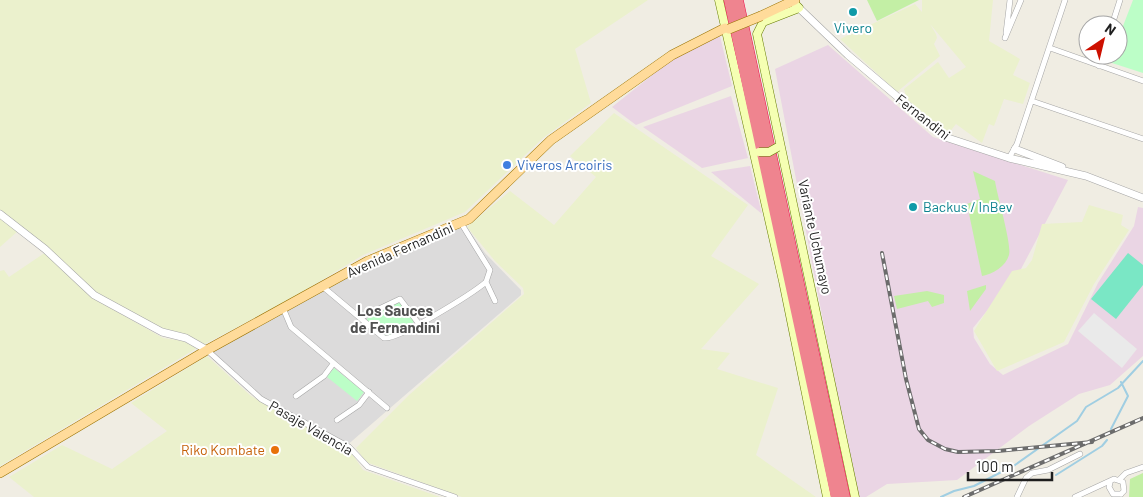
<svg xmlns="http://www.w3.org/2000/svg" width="1143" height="497" font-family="Barlow,sans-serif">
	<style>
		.residential { fill: #dcdbdb }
		.industrial { fill: #ead5e4 }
		.farmland { fill: #ebf1cd }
		.grass { fill: #c3efa5 }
		.park { fill: #bcfec7 }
		.pitch { fill: #7ae7c5 }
		.parking { fill: #eaeaea }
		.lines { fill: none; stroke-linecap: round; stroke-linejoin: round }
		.stream { stroke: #a0cee2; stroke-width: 2 }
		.minor-casing { stroke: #a5a5a5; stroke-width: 6 }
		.tertiary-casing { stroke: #a5a5a5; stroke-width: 8 }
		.secondary-casing { stroke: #647b00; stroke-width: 9 }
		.primary-casing { stroke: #997200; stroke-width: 10 }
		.motorway-casing { stroke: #eb144d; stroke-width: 11 }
		.minor { stroke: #fff; stroke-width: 5 }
		.tertiary { stroke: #fff; stroke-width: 7 }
		.secondary { stroke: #f5ffb3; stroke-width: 8 }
		.primary { stroke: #ffdb9a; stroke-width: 9 }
		.motorway { stroke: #ef848f; stroke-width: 10 }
		.rail-casing { stroke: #6c6c6c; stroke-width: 4 }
		.rail { stroke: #fff; stroke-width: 2; stroke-dasharray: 5.5; stroke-linecap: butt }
		.secondary-bridge-casing { stroke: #647b00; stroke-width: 9; stroke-linecap: butt }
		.primary-bridge-casing { stroke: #997200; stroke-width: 10; stroke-linecap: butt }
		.secondary-bridge { stroke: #f5ffb3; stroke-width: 8 }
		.primary-bridge { stroke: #ffdb9a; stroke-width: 9 }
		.culture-dot { fill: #0f9aa8; stroke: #fff; stroke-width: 2 }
		.shop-dot { fill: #3f7fe0; stroke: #fff; stroke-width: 2 }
		.food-dot { fill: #e8710a; stroke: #fff; stroke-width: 2 }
		.labels { text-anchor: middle; stroke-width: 4; stroke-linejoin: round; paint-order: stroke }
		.culture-label { font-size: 14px; fill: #0d838f; stroke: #fff }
		.street-label { font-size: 14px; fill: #1e1e1e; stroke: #fff }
		.shop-label { font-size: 14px; fill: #366cbe; stroke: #fff; text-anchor: start }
		.food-label { font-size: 14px; fill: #c56008; stroke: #fff; text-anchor: end }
		.neighbourhood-label { font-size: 15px; font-weight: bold; fill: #515151; stroke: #fff }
	</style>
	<rect width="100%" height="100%" fill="#f0ede3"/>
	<path class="residential" d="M461,219L485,253L521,290V295L345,447L246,390L203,350L368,256Z"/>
	<path class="industrial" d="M720,36L732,86L636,125L612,107L680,53Z
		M828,45L933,137L1068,180L1021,269L973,328L974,338L990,364L1003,375L1068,344L1098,283L1134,226L1138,207L1143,208V356L1110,385L1079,394L1029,426L957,480L887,484L866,497H859L846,441L775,69Z
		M731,96L748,158L702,168L643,127Z
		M750,166L762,214L711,172Z"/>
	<path class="farmland" d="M0,0H648L575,49L591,103L543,138L465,212L363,255L294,297L203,345L166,332L95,293L0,212Z
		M922,0H993L989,41L1020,59L1013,75L1030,83L1023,104L1004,99L994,126L989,124L982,143L956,124L948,134L907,100L904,89L938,62L949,78L966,67L930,24L936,34L937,38L934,44L940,56L897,92L840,39L915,4L922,12Z
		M614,113L748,205L711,256L759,284L701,349L730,353L717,369L778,388L756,455L816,497H462L366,462L356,448L409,395L524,294L523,288L495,261L467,227L510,191L554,225L596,177L570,156Z
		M1089,205L1123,215L1121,225L1129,230L1094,284L1064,342L997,371L974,331L1012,271L1026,268L1032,260L1042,224L1082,222Z
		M0,218L18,231L0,247Z
		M46,252L93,298L163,338L183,341L197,348L0,466V271L4,270L9,277Z
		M207,356L251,396L351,452L363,470L440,497H34L9,477L62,445L112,469L167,431L131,403Z"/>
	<path class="grass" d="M867,0H919L877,21Z
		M973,171L995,181C997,195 1012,245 1009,255C1006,266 993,274 982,276L967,204L980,199Z
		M986,285V289L970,311L967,291Z
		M927,291L944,295V303L932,307L928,301L897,309L894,296Z
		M1143,473V497H1129L1130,479Z"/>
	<path class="park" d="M1133,0H1143V73L1109,62L1112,55H1118V39Z
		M399,301L414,322L388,337L367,320L368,317Z
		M334,368L364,392L357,401L327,377Z"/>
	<path class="pitch" d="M1128,253L1143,265V285L1116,319L1091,299Z"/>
	<path class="parking" d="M1094,313L1137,349L1122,368L1078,331Z"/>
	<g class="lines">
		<path class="stream" d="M1111,429L1128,396L1121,382
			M1056,475L1102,446L1107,440
			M941,497L954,491L974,486L1015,465L1077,421L1086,407L1118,388L1143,361"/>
		<defs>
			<path id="minor" d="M1112,25L1120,0
				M1006,33L1010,0
				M1005,38L1021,0
				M1050,48L1143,81
				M1099,66L1103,55
				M1032,101L1143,139
				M1009,158L1017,144L1065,0
				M486,282L495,301
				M322,286L384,338C397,341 473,293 486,282L490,270L461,223
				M283,308L291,327L387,408
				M360,318L400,299L419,324
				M207,350L261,399L349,447L368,467L455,497
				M296,396L324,376L333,364
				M337,420L359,405L369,392
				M1120,479L1126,473L1143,467
				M1110,483L1109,487L1113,494H1121
				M1017,497L1026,478L1032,473L1048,470L1080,454
				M1075,497L1114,479L1123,482L1124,491L1121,494"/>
			<path id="tertiary" d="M799,8L848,55L945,137L1009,158L1086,176L1143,198
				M1015,149L1062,167
				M0,214L45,249L94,295L162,332L186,338L207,350"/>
			<path id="secondary" d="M719,0L783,281L827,497
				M791,0L799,8L763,22L757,34L855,497"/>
			<path id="primary" d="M761,16L795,0
				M0,473L207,350L368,261L469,219L551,140L672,55L725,28"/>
			<path id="motorway" d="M729,0L836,497
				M738,0L845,497"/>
		</defs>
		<use href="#minor" class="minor-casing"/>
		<use href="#tertiary" class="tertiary-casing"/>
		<use href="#secondary" class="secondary-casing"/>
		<use href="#primary" class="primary-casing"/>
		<use href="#motorway" class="motorway-casing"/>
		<use href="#minor" class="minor"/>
		<use href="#tertiary" class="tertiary"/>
		<use href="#secondary" class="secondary"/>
		<use href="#primary" class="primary"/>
		<use href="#motorway" class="motorway"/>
		<defs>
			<path id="rail" d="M882,253L906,379L919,429L928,440L945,449L958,452L998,451L1092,442
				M964,497L1143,418"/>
		</defs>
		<use href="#rail" class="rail-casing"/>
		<use href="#rail" class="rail"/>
		<defs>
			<path id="secondary-bridge" d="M759,152H769L778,147"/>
			<path id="primary-bridge" d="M729,29L761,16"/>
		</defs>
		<use href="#secondary-bridge" class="secondary-bridge-casing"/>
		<use href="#primary-bridge" class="primary-bridge-casing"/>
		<use href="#secondary-bridge" class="secondary-bridge"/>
		<use href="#primary-bridge" class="primary-bridge"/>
	</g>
	<g class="culture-dot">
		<circle cx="853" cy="12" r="5"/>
		<circle cx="913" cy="207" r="5"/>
	</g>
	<circle class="shop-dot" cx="507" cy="165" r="5"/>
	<circle class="food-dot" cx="275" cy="450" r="5"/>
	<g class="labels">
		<g class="culture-label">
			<text x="853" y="33">Vivero</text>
			<text x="923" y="212" text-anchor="start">Backus / InBev</text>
		</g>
		<g class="street-label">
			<text transform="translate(923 117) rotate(38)" y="5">Fernandini</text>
			<text transform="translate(815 237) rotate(78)" y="5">Variante Uchumayo</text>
			<text transform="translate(400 250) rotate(-24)" y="5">Avenida Fernandini</text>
			<text transform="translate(311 428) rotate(30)" y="5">Pasaje Valencia</text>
		</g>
		<g class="shop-label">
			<text x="517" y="170">Viveros Arcoiris</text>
		</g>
		<g class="food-label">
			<text x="265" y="455">Riko Kombate</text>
		</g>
		<g class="neighbourhood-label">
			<text x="395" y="316">Los Sauces<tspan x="395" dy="17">de Fernandini</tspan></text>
		</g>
	</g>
	<g transform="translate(1103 40) rotate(35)"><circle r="24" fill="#ffffff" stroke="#a5a5a5"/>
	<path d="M0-4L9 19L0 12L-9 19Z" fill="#cd1000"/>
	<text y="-8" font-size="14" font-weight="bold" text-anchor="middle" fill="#1e1e1e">N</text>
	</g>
	<path d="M968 472v8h84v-8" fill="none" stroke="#1e1e1e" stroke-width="2.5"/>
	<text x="976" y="472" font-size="15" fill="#1e1e1e" stroke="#ffffff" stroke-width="4" paint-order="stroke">100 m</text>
</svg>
